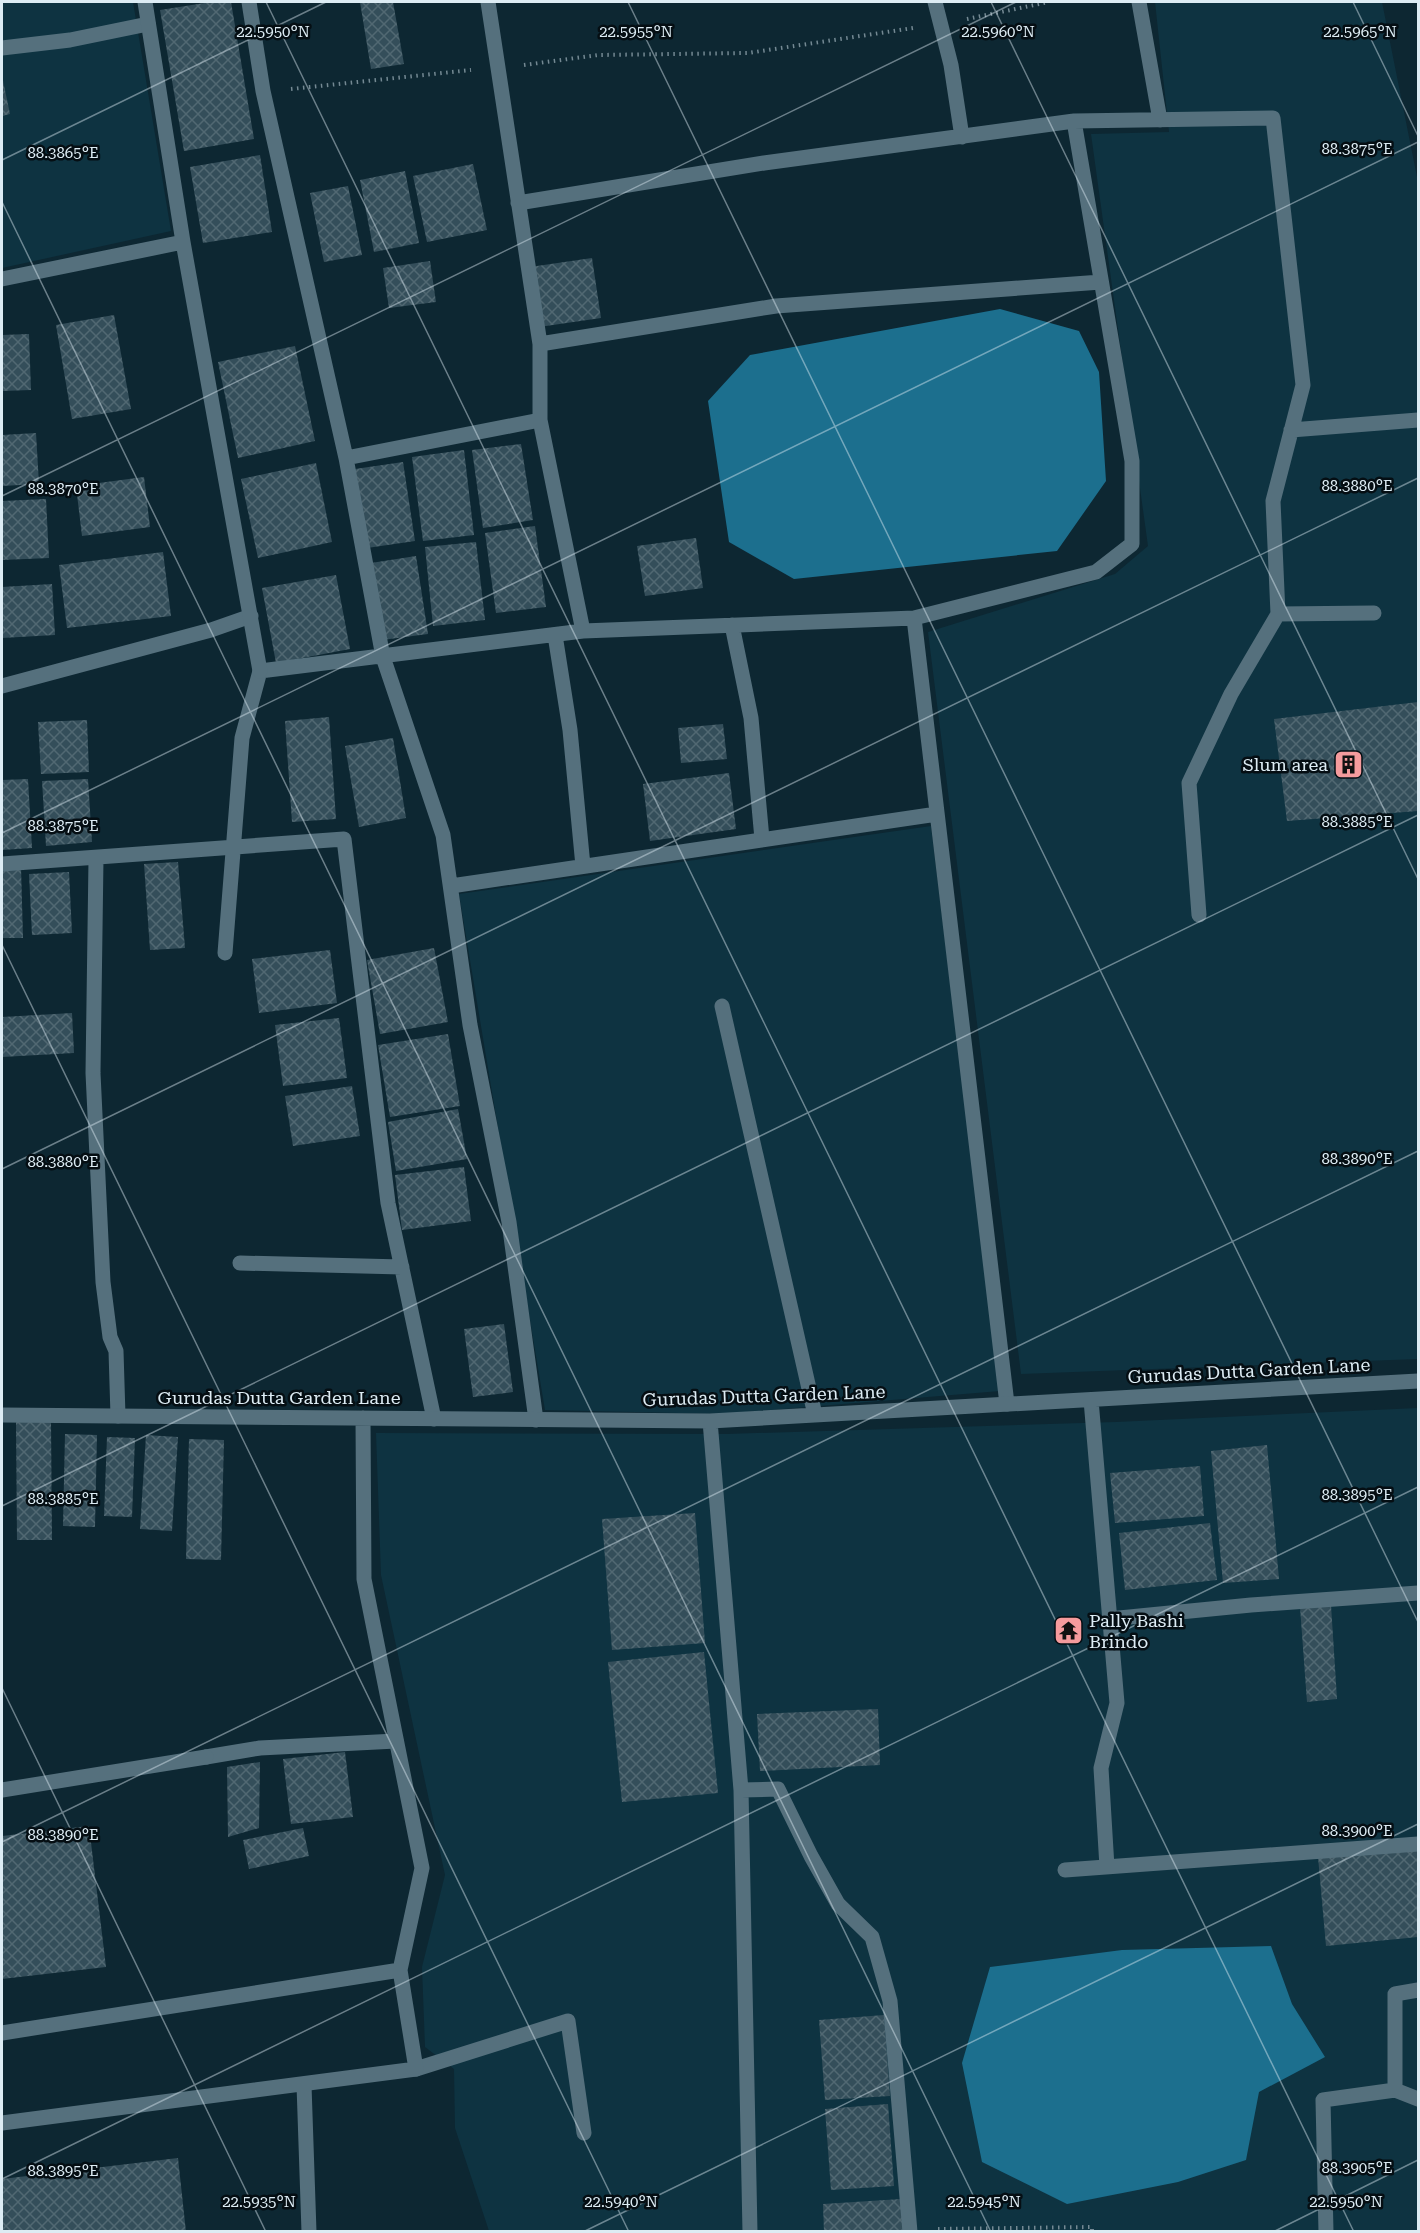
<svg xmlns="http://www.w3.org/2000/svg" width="1420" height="2233" font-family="'Roboto Serif',serif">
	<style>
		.built { fill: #0e3341 }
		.water { fill: #1c6f8e }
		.building { fill: url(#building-cross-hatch) }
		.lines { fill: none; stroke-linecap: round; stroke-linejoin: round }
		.path { stroke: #748993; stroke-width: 4; stroke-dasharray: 1.5 4.5; stroke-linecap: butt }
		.service { stroke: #55707d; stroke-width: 15 }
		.minor { stroke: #55707d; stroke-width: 15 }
		.ticks { fill: none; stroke: #ddecf4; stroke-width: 1.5; stroke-opacity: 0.45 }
		.labels { text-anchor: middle; stroke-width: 5; stroke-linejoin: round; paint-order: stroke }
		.poi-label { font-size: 18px; fill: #ddecf4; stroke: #050e13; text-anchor: end }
		.street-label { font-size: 18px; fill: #ddecf4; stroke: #050e13 }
		.ticks-label { font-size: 15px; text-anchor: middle; fill: #ddecf4; stroke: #050e13; stroke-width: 5; stroke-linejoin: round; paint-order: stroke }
	</style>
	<defs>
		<pattern id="building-cross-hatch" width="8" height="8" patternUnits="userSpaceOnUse" patternTransform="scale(1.5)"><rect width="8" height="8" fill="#344e5a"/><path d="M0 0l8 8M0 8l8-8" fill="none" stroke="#516872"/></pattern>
	</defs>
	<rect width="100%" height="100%" fill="#0d2732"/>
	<path class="built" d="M2,2H133L171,231L2,268Z
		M1155,2H1382L1418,182V1359L1021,1374L928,632L1115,574L1148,546L1091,134L1169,132Z
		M931,826L1000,1391L723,1414L545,1410L459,894Z
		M1418,1408V2231H489L455,2128L454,2069L425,2047L422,1967L445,1875L381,1575L376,1433L727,1434L1116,1422Z"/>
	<path class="water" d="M1000,309L1079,331L1099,372L1106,481L1057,551L794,579L729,542L708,401L750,355Z
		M1271,1946L1292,2004L1325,2057L1259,2092L1246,2160L1178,2182L1067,2204L982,2162L962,2063L990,1967L1122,1950Z"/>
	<path class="building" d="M211,2H231L254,139L184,151L160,10Z
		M360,2H393L404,64L371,69Z
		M2,76L10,114L2,116Z
		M260,155L272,232L203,243L190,167Z
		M473,164L487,230L427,242L413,176Z
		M405,171L419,243L374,252L360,180Z
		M348,186L362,255L324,262L310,193Z
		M592,258L601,318L539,327L530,267Z
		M430,261L436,302L389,308L383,268Z
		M114,315L131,409L72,419L56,325Z
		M29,334L31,390L2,391V335Z
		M295,346L315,441L238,458L218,362Z
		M36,433L39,484L2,486V435Z
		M521,444L533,520L483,528L472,450Z
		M464,450L474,535L423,541L412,457Z
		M403,462L415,541L367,548L355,469Z
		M316,463L332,542L258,558L241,479Z
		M144,477L150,527L82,536L76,486Z
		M46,499L49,558L2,560V501Z
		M535,526L546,607L496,613L485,533Z
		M696,538L703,588L645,596L637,546Z
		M476,542L485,620L433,626L425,547Z
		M163,552L171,616L67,628L59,565Z
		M416,556L428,634L382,640L371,563Z
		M336,575L350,649L276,663L262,588Z
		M52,584L55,635L2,638V587Z
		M1418,702V811L1287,821L1274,719Z
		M329,717L336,819L292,822L285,721Z
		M87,720L89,772L41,774L38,722Z
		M723,724L727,759L681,763L678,728Z
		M393,738L406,818L359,827L345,746Z
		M729,773L736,829L650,841L643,784Z
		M28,779L32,848L2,850V780Z
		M88,779L92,842L46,846L42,781Z
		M178,862L185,948L150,950L144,864Z
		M21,867L23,938H2V868Z
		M69,872L72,933L32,935L29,874Z
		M434,948L448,1022L380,1034L367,960Z
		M330,950L337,1003L259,1013L252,959Z
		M72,1013L74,1053L2,1057V1017Z
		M339,1018L347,1078L283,1086L275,1025Z
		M448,1034L460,1106L390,1117L378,1045Z
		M352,1086L360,1136L293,1146L285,1096Z
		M458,1109L467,1159L396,1171L388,1122Z
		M464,1167L471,1221L402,1230L395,1175Z
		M504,1324L513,1392L473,1397L464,1329Z
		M16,1422H51L52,1540H17Z
		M65,1434L97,1435L95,1527L63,1526Z
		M146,1435L178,1437L172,1531L140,1529Z
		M107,1437L135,1438L132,1517L104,1516Z
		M189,1439L224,1440L221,1560L186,1559Z
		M1267,1445L1279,1579L1223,1583L1211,1451Z
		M1200,1466L1204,1516L1115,1523L1110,1473Z
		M695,1513L705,1643L612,1650L602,1519Z
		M1210,1523L1217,1580L1125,1590L1119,1533Z
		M1331,1605L1337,1699L1307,1702L1300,1607Z
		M704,1652L718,1793L622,1802L608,1662Z
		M878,1709L880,1765L760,1771L757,1714Z
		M345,1752L353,1817L291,1824L283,1759Z
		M260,1762L259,1828L228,1837L227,1767Z
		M89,1826L106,1967L2,1979V1836Z
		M303,1828L309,1856L249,1869L243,1840Z
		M1418,1848V1937L1326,1946L1318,1857Z
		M884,2015L890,2096L825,2100L819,2020Z
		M888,2104L894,2186L831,2190L825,2109Z
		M178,2158L186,2232H2V2179Z
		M901,2199L903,2232H824L823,2204Z"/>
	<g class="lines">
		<path class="path" d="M967,19L1049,2
			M524,65L598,55L748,53L913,28
			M291,89L471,70
			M938,2229L1092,2227V2232"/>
		<path class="service" d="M249,2L263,91L346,458L383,657L443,835L470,1025L509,1222L536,1420
			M488,2L540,344V420L583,631
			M935,2L951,65L962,137
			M1139,2L1160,120
			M2,48L70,40L148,24
			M518,203L764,163L1074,121L1273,118L1303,385L1273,501L1278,614L1374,613
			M540,344L776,306L1101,282
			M1291,430L1418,420
			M346,458L540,420
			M914,618L1007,1404
			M732,625L751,718L762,839
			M555,635L570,730L583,866
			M2,686L211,630L251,616
			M96,859L93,1073L103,1282L110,1337L116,1351L118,1416
			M2,864L344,839L388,1203L434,1419
			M451,886L937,814
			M1199,915L1189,783L1231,694L1278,614
			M225,953L242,738L260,671L583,631L914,618L1096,572L1132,544V461L1074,121
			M240,1263L402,1267
			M206,1757L260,1748L396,1741
			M416,2069L568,2021L584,2133"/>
		<path class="minor" d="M145,2L183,242L260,671
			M2,279L183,242
			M722,1006L815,1415
			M1091,1400L1117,1703L1101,1768L1107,1867
			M2,1415L710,1421L1418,1381
			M710,1421L741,1790L750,2232
			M1109,1619L1251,1605L1418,1593
			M2,1790L206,1757
			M741,1790L778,1789L811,1856L838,1904L872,1937L890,2001L910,2232
			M1065,1870L1418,1844
			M1418,1990L1395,1994V2090L1418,2099
			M2,2033L400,1970
			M304,2085L309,2232
			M2,2123L416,2069L400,1970L422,1868L364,1579L363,1418
			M1326,2232L1323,2100L1395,2090"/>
	</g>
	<path class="ticks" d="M266,2L1354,2232M628,2L1418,1622M991,2L1418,879M1353,2L1418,136M2,160L326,2M2,202L991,2232M2,496L1016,2M2,833L1418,142M2,945L629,2232M2,1169L1418,478M2,1506L1418,815M2,1688L266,2232M2,1842L1418,1151M2,2179L1418,1487M583,2232L1418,1824M1273,2232L1418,2160"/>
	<defs>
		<symbol id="building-square" viewBox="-11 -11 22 22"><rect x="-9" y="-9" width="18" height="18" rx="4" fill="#f59b9d" stroke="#050e13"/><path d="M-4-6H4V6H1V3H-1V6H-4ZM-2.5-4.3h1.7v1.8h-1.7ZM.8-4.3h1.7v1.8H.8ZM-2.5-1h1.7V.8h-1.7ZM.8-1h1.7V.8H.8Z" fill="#111"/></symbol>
		<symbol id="temple-square" viewBox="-11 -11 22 22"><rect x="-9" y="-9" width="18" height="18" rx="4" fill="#f59b9d" stroke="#050e13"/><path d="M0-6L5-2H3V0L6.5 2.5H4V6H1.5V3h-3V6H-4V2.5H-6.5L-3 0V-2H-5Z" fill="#111"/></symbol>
	</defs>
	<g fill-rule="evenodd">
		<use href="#building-square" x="1332" y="748" width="33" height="33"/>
		<use href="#temple-square" x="1052" y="1614" width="33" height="33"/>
	</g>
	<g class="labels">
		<g class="poi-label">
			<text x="1328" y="771">Slum area</text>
			<text x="1089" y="1627" text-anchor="start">Pally Bashi<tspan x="1089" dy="21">Brindo</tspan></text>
		</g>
		<g class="street-label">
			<text transform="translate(1249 1371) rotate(-3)" y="6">Gurudas Dutta Garden Lane</text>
			<text transform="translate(764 1396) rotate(-2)" y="6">Gurudas Dutta Garden Lane</text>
			<text x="279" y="1404">Gurudas Dutta Garden Lane</text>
		</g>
	</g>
	<g class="ticks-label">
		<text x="1360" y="37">22.5965°N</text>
		<text x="273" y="37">22.5950°N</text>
		<text x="636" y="37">22.5955°N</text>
		<text x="998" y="37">22.5960°N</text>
		<text x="1357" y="154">88.3875°E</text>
		<text x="63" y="158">88.3865°E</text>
		<text x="1357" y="491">88.3880°E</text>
		<text x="63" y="494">88.3870°E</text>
		<text x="1357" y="827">88.3885°E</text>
		<text x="63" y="831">88.3875°E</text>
		<text x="1357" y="1164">88.3890°E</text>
		<text x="63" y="1167">88.3880°E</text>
		<text x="1357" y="1500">88.3895°E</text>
		<text x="63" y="1504">88.3885°E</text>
		<text x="1357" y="1836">88.3900°E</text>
		<text x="63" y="1840">88.3890°E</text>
		<text x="1357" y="2173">88.3905°E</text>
		<text x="63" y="2176">88.3895°E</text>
		<text x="259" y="2207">22.5935°N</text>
		<text x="621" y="2207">22.5940°N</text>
		<text x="984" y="2207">22.5945°N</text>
		<text x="1346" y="2207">22.5950°N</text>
	</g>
	<rect width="1420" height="2233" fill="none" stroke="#ddecf4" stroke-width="6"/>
</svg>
